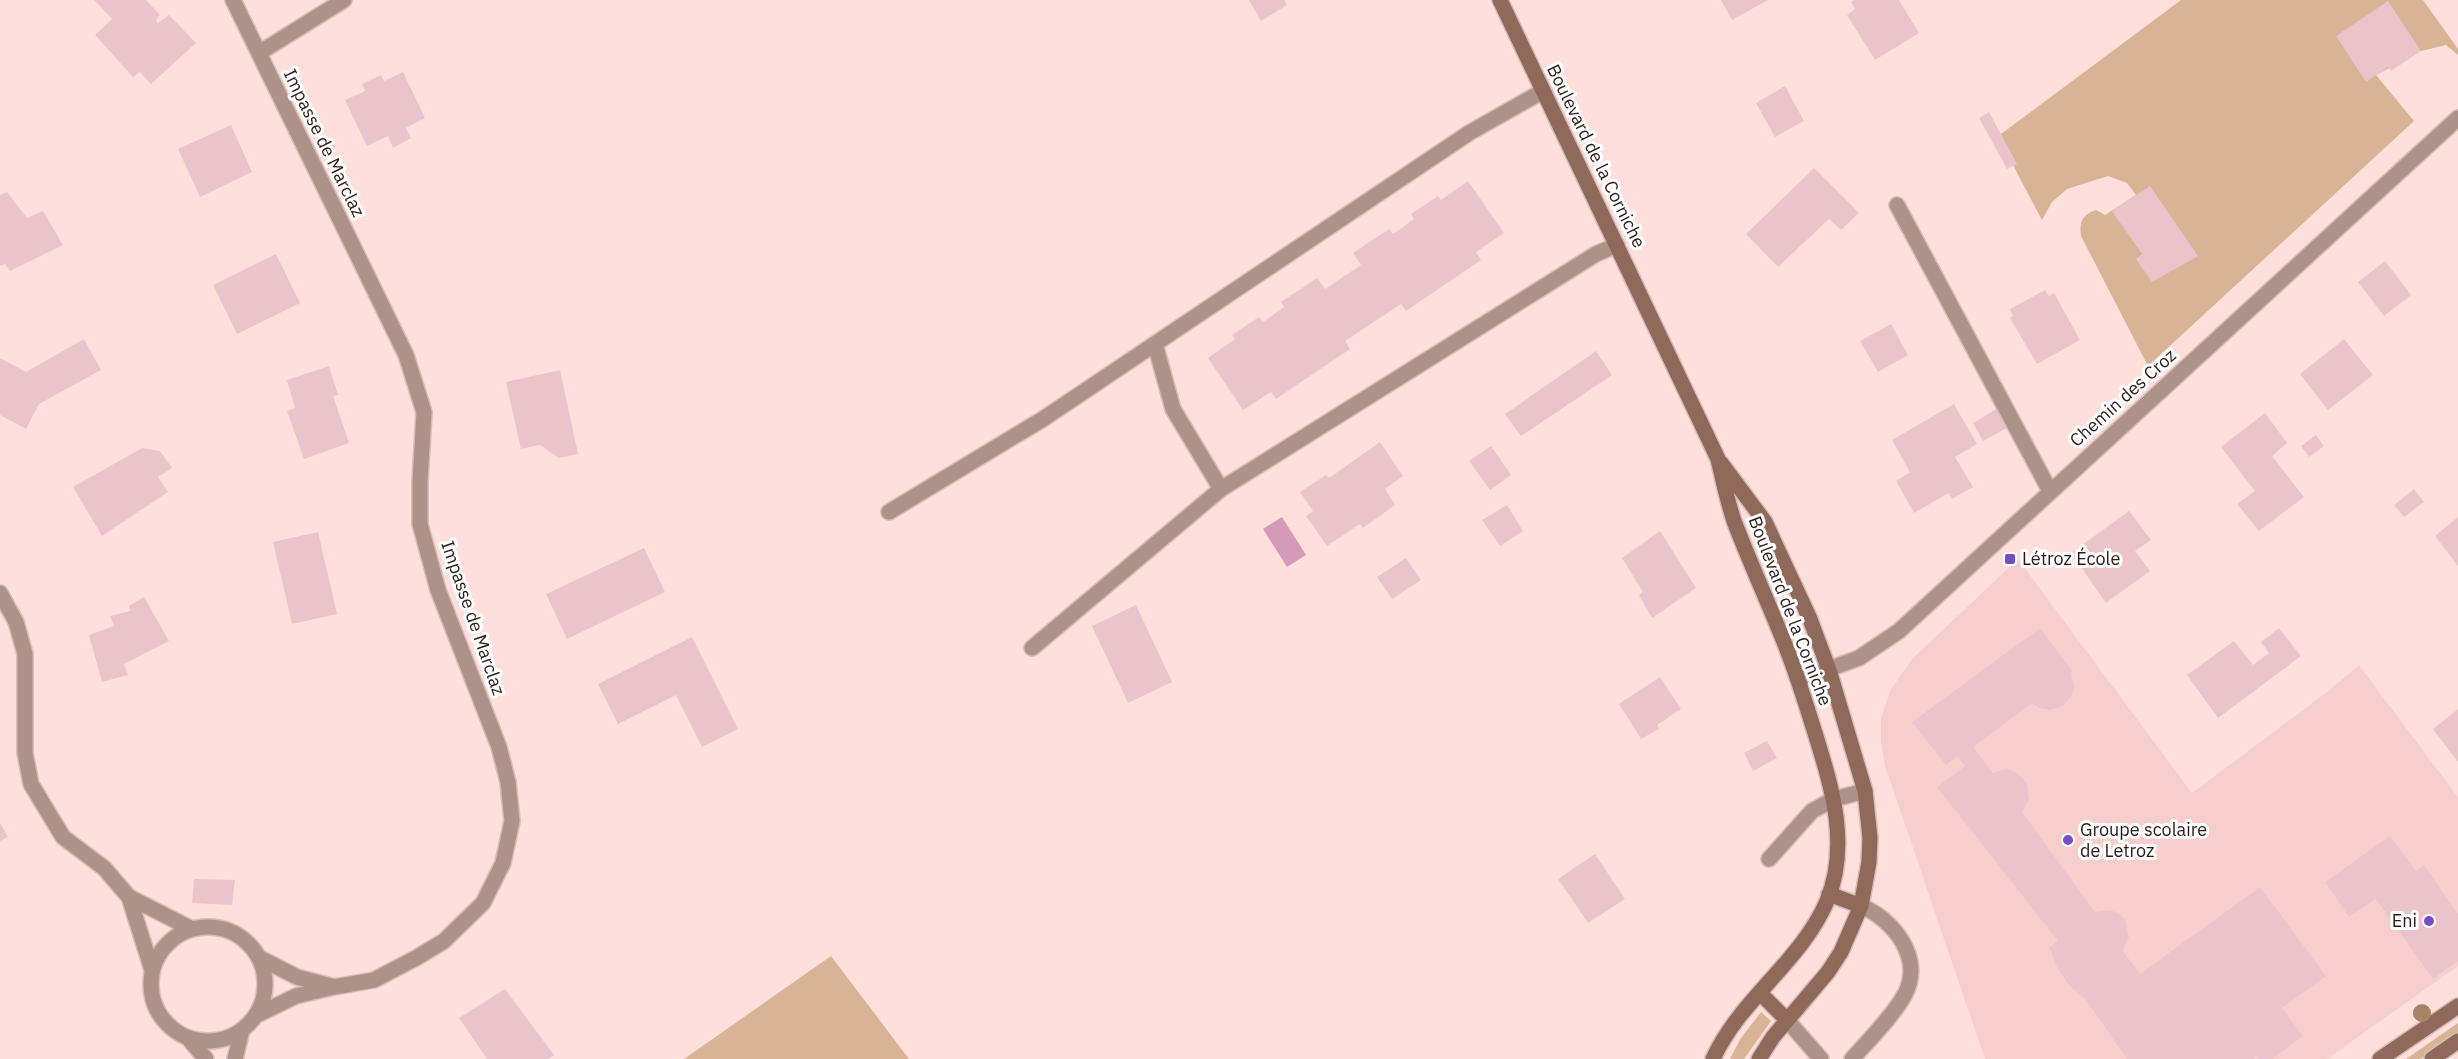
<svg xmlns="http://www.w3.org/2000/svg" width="2458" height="1059" font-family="'IBM Plex Sans',sans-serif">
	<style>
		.built { fill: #f6cfcc }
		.green { fill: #d8b395 }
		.water { fill: #d49ab7 }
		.building { fill: #ebc4cb }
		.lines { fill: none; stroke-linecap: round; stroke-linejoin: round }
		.lane-casing { stroke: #d8bcb9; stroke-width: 18 }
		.street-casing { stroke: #d8bcb9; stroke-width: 18 }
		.secondary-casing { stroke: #d8bcb9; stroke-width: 18 }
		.lane { stroke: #ad9288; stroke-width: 15 }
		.street { stroke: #ad9288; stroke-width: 15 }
		.secondary { stroke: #8f695a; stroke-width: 15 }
		.tree { fill: #aa8265 }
		.poi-dot { fill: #744ec7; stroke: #fff; stroke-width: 2 }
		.labels { text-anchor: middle; stroke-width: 6; stroke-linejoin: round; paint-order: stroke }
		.street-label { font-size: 18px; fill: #291b1a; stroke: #fff }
		.poi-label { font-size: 18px; fill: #291b1a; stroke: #fff; text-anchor: start }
	</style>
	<rect width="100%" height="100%" fill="#ffdfdc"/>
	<path class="built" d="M2018,559L2192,793L2327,692L2359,665L2458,797V966L2327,1059H1985L1885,766L1881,742V718L1891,689L1913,658Z"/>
	<path class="green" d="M2181,0H2423L2458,49V55L2446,45L2421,51L2376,75L2414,121L2148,366L2081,236C2079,222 2082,215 2096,210L2105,215L2136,195L2127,183L2108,176L2067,189L2052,202L2042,220L2016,171L2001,134Z
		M831,956L909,1059H684Z
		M1761,1012L1771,1021L1744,1059H1730L1741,1038Z
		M2458,1023V1033L2421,1059H2406Z"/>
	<path class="water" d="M1282,517L1306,555L1287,567L1263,529Z"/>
	<path class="building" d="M94,0H146L160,15L156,20L158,23L169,15L196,43L151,84L140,72L133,77L95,35L112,19Z
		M1249,0H1284L1287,5L1261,21Z
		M1721,0H1768L1732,20Z
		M1854,0H1899L1919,33L1875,60L1847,15L1855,9L1851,2Z
		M2388,1L2421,51L2391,71L2388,67L2366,82L2336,36Z
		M403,72L425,118L406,128L411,138L393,148L388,136L367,146L345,100L365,91L362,84L381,75L384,81Z
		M1785,86L1804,121L1775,137L1756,103Z
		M1989,112L2017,164L2007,169L1979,118Z
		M231,125L252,172L200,197L178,149Z
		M1814,168L1859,213L1841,230L1829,219L1778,267L1746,234Z
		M1468,181L1504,233L1476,252L1481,260L1406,311L1401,304L1345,341L1350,349L1276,399L1271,392L1243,410L1208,358L1235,339L1232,335L1259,317L1263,322L1284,307L1281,302L1317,278L1325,289L1361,265L1353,253L1389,229L1393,234L1414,219L1411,214L1438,196L1441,200Z
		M2150,186L2198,256L2152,282L2136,259L2142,254L2112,211Z
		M7,192L27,218L43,211L63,245L10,271L5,264L0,266V195Z
		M276,254L300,303L237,334L213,285Z
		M2385,261L2411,295L2384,316L2358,282Z
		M2045,290L2049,296L2054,293L2080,340L2037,364L2010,318L2013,316L2010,309Z
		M1891,324L1908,355L1878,372L1860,341Z
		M84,339L101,370L39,404L26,429L0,415V358L26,372Z
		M2344,339L2373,375L2328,410L2300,374Z
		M1596,351L1612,375L1521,436L1505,414Z
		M329,366L338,395L333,396L349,443L304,459L287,411L295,408L287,380Z
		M560,370L578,454L559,458L540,445L521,449L506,382Z
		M1954,404L1977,444L1955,457L1973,487L1952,499L1949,493L1914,513L1896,481L1910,472L1892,440Z
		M1998,408L2009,427L1983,441L1973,423Z
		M2265,413L2287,443L2272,456L2304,497L2259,531L2237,504L2255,491L2221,447Z
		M2316,435L2324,446L2309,457L2301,446Z
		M1380,442L1403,476L1385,489L1395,505L1363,528L1360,524L1327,546L1306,516L1313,511L1300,492L1326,475L1329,478Z
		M1491,446L1511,475L1490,490L1469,461Z
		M142,448L160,451L172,468L158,477L168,492L102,536L73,487Z
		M2414,489L2424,502L2404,517L2394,505Z
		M1507,505L1523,531L1500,546L1482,520Z
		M2129,511L2151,540L2135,551L2150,571L2106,603L2071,553Z
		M2458,517V566L2435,536Z
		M1660,531L1696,588L1652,618L1639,595L1643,592L1622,558Z
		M318,532L337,614L292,624L273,542Z
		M644,548L665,592L567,639L546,594Z
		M1406,558L1421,580L1392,599L1377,577Z
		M144,597L169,641L124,664L128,675L102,682L89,635L114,626L110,616L130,611L129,606Z
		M1136,605L1172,682L1128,703L1092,626Z
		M2040,628L2073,672L2071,673L2074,686L2071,697L2063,706L2050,710L2039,708L2032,703L1973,747L1993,773L2006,769L2016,772L2027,783L2029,800L2022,812L2095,912L2111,910L2119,914L2125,920L2129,937L2123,951L2140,974L2260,887L2326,976L2282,1008L2303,1036L2272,1059H2259L2257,1056L2253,1059H2127L2086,1000L2068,984L2057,967L2049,947L2058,941L1937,787L1965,766L1957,756L1946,765L1912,722Z
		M2279,628L2301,656L2218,718L2187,675L2234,641L2253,665L2269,653L2261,642Z
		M692,637L738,729L702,747L676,695L618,724L598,684Z
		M1660,677L1681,709L1657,725L1659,729L1641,739L1619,704Z
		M2458,709V762L2433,729Z
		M1767,741L1777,758L1753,771L1744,753Z
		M0,823L8,837L0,841Z
		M2390,836L2416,871L2424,865L2458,914V961L2433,979L2376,899L2349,917L2325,882Z
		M1595,854L1625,899L1588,923L1558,879Z
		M194,879L235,880L232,905L192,903Z
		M505,989L554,1055L549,1059H487L459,1018Z"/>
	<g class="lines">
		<defs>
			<path id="lane" d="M1897,205L2050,491
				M1155,344L1173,409L1221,489
				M889,512L1043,419L1469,133L1543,91
				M1032,648L1221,489L1596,254L1617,245
				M1769,859L1812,811L1834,799L1865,791
				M1787,1020L1821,1059
				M1852,1059C1868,1041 1894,1015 1905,994C1924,958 1893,919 1861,906"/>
			<path id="street" d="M233,0L406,355L424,412L420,482V524L438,590L499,747L508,782L512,821L503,863L483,903L444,941L416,958L374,980L334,987L296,996L255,1016
				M259,53L344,0
				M0,593L16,622L25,654V753L31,784L63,837L104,868L129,897L192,929
				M1799,680L1859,658L1899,631L2458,118
				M129,897L152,970
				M151 984a57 57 0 1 1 114 0a57 57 0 1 1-114 0Z
				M258,957L297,977L331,986
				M188,1038L206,1059
				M235,1059L242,1030"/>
			<path id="secondary" d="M1500,0L1718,459C1723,480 1727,500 1734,521C1750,563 1769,604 1786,647C1797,675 1806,704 1815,733C1832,788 1850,845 1827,901C1801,962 1740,999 1713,1059
				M1721,463L1765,522L1810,619L1829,670L1865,791L1870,838L1869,862L1861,906L1841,952L1828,972L1773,1037L1759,1059
				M1829,894L1861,906
				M1760,993L1787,1020
				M2380,1059L2458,1006
				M2432,1059L2458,1041"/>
		</defs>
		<use href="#lane" class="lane-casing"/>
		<use href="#street" class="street-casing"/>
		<use href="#secondary" class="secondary-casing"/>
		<use href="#lane" class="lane"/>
		<use href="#street" class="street"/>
		<use href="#secondary" class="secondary"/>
	</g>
	<circle class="tree" cx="2422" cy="1013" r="9"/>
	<g class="poi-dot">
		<rect x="2004" y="553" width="12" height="12" rx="3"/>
		<circle cx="2068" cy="840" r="6"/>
		<circle cx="2429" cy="921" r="6"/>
	</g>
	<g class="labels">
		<g class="street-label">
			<text transform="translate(324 143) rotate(64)" y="6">Impasse de Marclaz</text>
			<text transform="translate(1596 156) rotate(64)" y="6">Boulevard de la Corniche</text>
			<text transform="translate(2123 398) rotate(-42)" y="6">Chemin des Croz</text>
			<text transform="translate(1790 611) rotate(69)" y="6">Boulevard de la Corniche</text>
			<text transform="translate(473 618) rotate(71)" y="6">Impasse de Marclaz</text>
		</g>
		<g class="poi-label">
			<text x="2022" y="565">Létroz École</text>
			<text x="2080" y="836">Groupe scolaire<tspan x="2080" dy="21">de Letroz</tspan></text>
			<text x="2417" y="927" text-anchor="end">Eni</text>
		</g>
	</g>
</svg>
